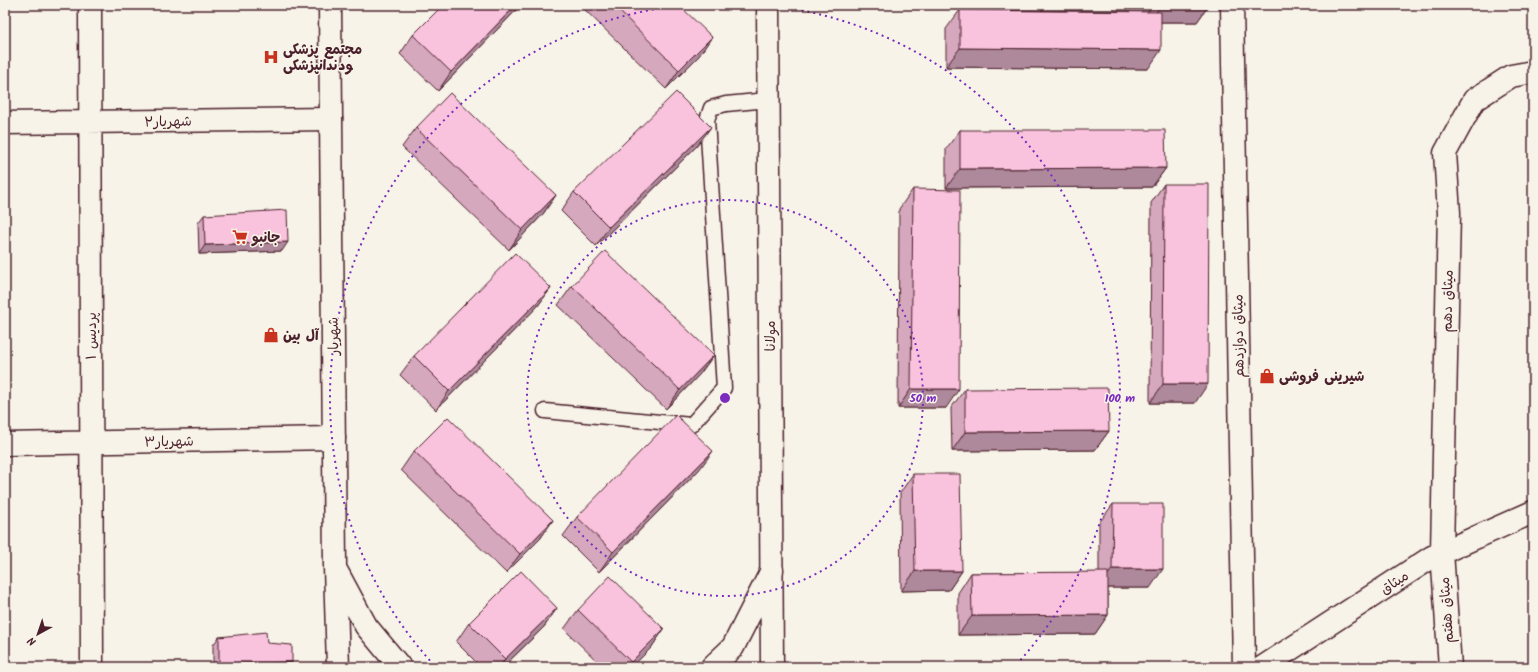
<svg xmlns="http://www.w3.org/2000/svg" width="1538" height="672" font-family="Kalam,'Playpen Sans Arabic',sans-serif">
	<style>
		.lines { fill: none; stroke-linecap: round; stroke-linejoin: round }
		.lane-casing { stroke: #4a1f2b; stroke-width: 17 }
		.street-casing { stroke: #4a1f2b; stroke-width: 25 }
		.secondary-casing { stroke: #4a1f2b; stroke-width: 25 }
		.primary-casing { stroke: #4a1f2b; stroke-width: 25 }
		.lane { stroke: #f7f3e8; stroke-width: 14 }
		.street { stroke: #f7f3e8; stroke-width: 22 }
		.secondary { stroke: #f7f3e8; stroke-width: 22 }
		.primary { stroke: #f7f3e8; stroke-width: 22 }
		.wall { fill: #d6a8be; stroke: #4a1f2b }
		.shaded-wall { fill: #ae889b; stroke: #4a1f2b }
		.building { fill: #f9c3dd; stroke: #4a1f2b }
		.ring { fill: none; stroke: #7b2cbf; stroke-width: 2; stroke-dasharray: 2 4 }
		.labels { text-anchor: middle; stroke-width: 3; stroke-linejoin: round; paint-order: stroke }
		.poi-label { font-size: 14px; font-weight: bold; fill: #4a1f2b; stroke: #f7f3e8; text-anchor: start }
		.street-label { font-size: 14px; fill: #4a1f2b; stroke: #f7f3e8 }
		.centre { fill: #7b2cbf; stroke: #f7f3e8; stroke-width: 2 }
		.ring-label { font-size: 12px; text-anchor: middle; font-weight: bold; fill: #7b2cbf; stroke: #f7f3e8; stroke-width: 3; stroke-linejoin: round; paint-order: stroke }
	</style>
	<rect width="100%" height="100%" fill="#f7f3e8"/>
	<filter id="ink" filterUnits="userSpaceOnUse"><feTurbulence type="fractalNoise" baseFrequency=".025" numOctaves="2"/><feDisplacementMap in="SourceGraphic" scale="8" xChannelSelector="R" yChannelSelector="G"/><feConvolveMatrix kernelMatrix="1 2 1 2 8 2 1 2 1" color-interpolation-filters="sRGB"/></filter>
	<g filter="url(#ink)">
		<g class="lines">
			<defs>
				<path id="lane" d="M545,411L691,425L724,388L707,120L711,108L726,104L768,100"/>
				<path id="street" d="M90,5L92,667
					M1232,5L1244,667
					M5,123L331,119
					M5,444L334,438
					M1450,667L1442,552L1449,213L1445,153L1474,100L1511,76L1533,72"/>
				<path id="secondary" d="M330,5L335,567L338,667
					M337,572L366,626L400,667
					M712,667L733,647L772,570
					M1263,667L1432,557L1533,512"/>
				<path id="primary" d="M768,5L772,667"/>
			</defs>
			<use href="#lane" class="lane-casing"/>
			<use href="#street" class="street-casing"/>
			<use href="#secondary" class="secondary-casing"/>
			<use href="#primary" class="primary-casing"/>
			<use href="#lane" class="lane"/>
			<use href="#street" class="street"/>
			<use href="#secondary" class="secondary"/>
			<use href="#primary" class="primary"/>
		</g>
		<path class="wall" d="M521,5L438,91L400,54L413,35Z
			M580,5H679L699,56L666,89Z
			M1149,5H1209L1197,22H1161L1148,69L946,67V29L960,10L1149,11Z
			M416,128L556,195L543,214L509,250L402,147Z
			M960,130L1166,168L1152,187L946,188V149Z
			M697,146L596,246L561,211L574,192Z
			M1164,184L1195,403H1150L1151,203Z
			M913,189L946,408H898L899,209Z
			M204,215L282,251L199,254L198,223Z
			M572,286L700,374L666,409L558,305Z
			M551,288L537,307L436,410L400,375L414,356Z
			M965,389L1109,431L1095,450L952,451L951,408Z
			M414,451L553,520L540,539L506,573L401,470Z
			M699,470L599,572L563,536L577,517Z
			M913,474L962,571L949,590L901,591L900,493Z
			M1113,504L1150,588H1108V615L1095,634L958,635V593L971,573H1099V523Z
			M557,608L544,627L503,667H481L456,642L469,623Z
			M578,610L664,629L651,648L632,667H603L564,629Z
			M219,637L267,643L292,662L289,667H213V645Z"/>
		<path class="shaded-wall" d="M516,5H521L438,91L451,72Z
			M1161,5H1209L1197,22H1149Z
			M712,37L699,56L666,89L679,70Z
			M960,48L1161,50L1148,69L946,67Z
			M711,127L697,146L596,246L609,227Z
			M1166,168L1152,187L946,188L960,169Z
			M556,195L543,214L509,250L522,230Z
			M288,242L282,251L199,254L205,245Z
			M551,288L537,307L436,410L449,391Z
			M714,355L700,374L666,409L680,390Z
			M1163,384H1208L1195,403H1150Z
			M911,389H959L946,408H898Z
			M1109,431L1095,450L952,451L965,432Z
			M713,451L699,470L599,572L613,552Z
			M553,520L540,539L506,573L520,554Z
			M1112,569H1163L1150,588H1099Z
			M915,571H962L949,590L901,591Z
			M557,608L544,627L503,667H500L505,659Z
			M1108,615L1095,634L958,635L972,616Z
			M664,629L651,648L632,667H628L631,662Z
			M292,662L289,667H217L219,664Z"/>
		<path class="building" d="M443,5H516L451,72L413,35Z
			M613,5H679L712,37L679,70Z
			M960,10L1161,12V50L960,48Z
			M676,92L711,127L609,227L574,192Z
			M450,93L556,195L522,230L416,128Z
			M960,130H1165L1166,168L960,169Z
			M1164,184H1209L1208,384H1163Z
			M913,189L960,190L959,389H911Z
			M287,210L288,242L205,245L204,215Z
			M605,251L714,355L680,390L572,286Z
			M515,253L551,288L449,391L414,356Z
			M1108,388L1109,431L965,432V389Z
			M676,415L713,451L613,552L577,517Z
			M448,417L553,520L520,554L414,451Z
			M913,474H960L962,571H915Z
			M1113,504H1163V569H1112Z
			M521,571L557,608L505,659L469,623Z
			M1108,572V615L972,616L971,573Z
			M610,576L664,629L631,662L578,610Z
			M266,632L267,643L292,645V662L219,664V637Z"/>
	</g>
	<g class="ring">
		<circle cx="725" cy="398" r="198"/>
		<path d="M434 665A395 395 0 0 1 684 5M766 5A395 395 0 0 1 1016 665"/>
	</g>
	<defs>
		<symbol id="hospital-bare" viewBox="-9 -9 18 18"><path d="M-5-5h3v3.5h4V-5h3V5h-3V1.5h-4V5h-3Z" fill="#c8321e" stroke="#f7f3e8" stroke-width="2.5" paint-order="stroke"/></symbol>
		<symbol id="supermarket-bare" viewBox="-9 -9 18 18"><path d="M-6-5.5h2.5l.6 2H6L4.5 2H-2.5L-4.4-4H-6ZM-1.5 3.2a1.3 1.3 0 1 0 .1 0ZM3 3.2a1.3 1.3 0 1 0 .1 0Z" fill="#c8321e" stroke="#f7f3e8" stroke-width="2.5" paint-order="stroke"/></symbol>
		<symbol id="shop-bare" viewBox="-9 -9 18 18"><path d="M-5-2.5h2.3a2.7 3.5 0 0 1 5.4 0H5L5.5 6h-11ZM-1.5-2.5h3a1.5 2.3 0 0 0-3 0Z" fill="#c8321e" stroke="#f7f3e8" stroke-width="2.5" paint-order="stroke"/></symbol>
	</defs>
	<g fill-rule="evenodd">
		<use href="#hospital-bare" x="260" y="46" width="22" height="22"/>
		<use href="#supermarket-bare" x="229" y="226" width="22" height="22"/>
		<use href="#shop-bare" x="260" y="324" width="22" height="22"/>
		<use href="#shop-bare" x="1256" y="365" width="22" height="22"/>
	</g>
	<g class="labels">
		<g class="poi-label">
			<text x="283" y="54">مجتمع پزشکی<tspan x="283" dy="16">ودندانپزشکی</tspan></text>
			<text x="252" y="242">جانبو</text>
			<text x="283" y="340">آل بین</text>
			<text x="1279" y="381">شیرینی فروشی</text>
		</g>
		<g class="street-label">
			<text transform="translate(168 121) rotate(-1)" y="5">شهریار۲</text>
			<text transform="translate(1447 301) rotate(-89)" y="5">میثاق دهم</text>
			<text transform="translate(91 336) rotate(-90)" y="5">پردیس ۱</text>
			<text transform="translate(333 336) rotate(-91)" y="5">شهریار</text>
			<text transform="translate(770 336) rotate(-90)" y="5">مولانا</text>
			<text transform="translate(1238 336) rotate(-91)" y="5">میثاق دوازدهم</text>
			<text transform="translate(169 441) rotate(-1)" y="5">شهریار۳</text>
			<text transform="translate(1394 582) rotate(-33)" y="5">میثاق</text>
			<text transform="translate(1446 610) rotate(-94)" y="5">میثاق هفتم</text>
		</g>
	</g>
	<circle cx="725" cy="398" r="6" class="centre"/>
	<g class="ring-label">
		<text x="923" y="402">50 m</text>
		<text x="1120" y="402">100 m</text>
	</g>
	<rect width="1538" height="672" fill="none" stroke="#f7f3e8" stroke-width="20"/>
	<rect x="10" y="10" width="1518" height="652" fill="none" stroke="#4a1f2b" stroke-width="1.5" filter="url(#ink)"/>
	<g transform="translate(38 634) rotate(220)" stroke="#f7f3e8" stroke-width="3" paint-order="stroke">
	<path d="M0-3L7 15L0 10L-7 15Z" fill="#4a1f2b"/>
	<text y="-6" font-size="11" font-weight="bold" text-anchor="middle" fill="#4a1f2b">N</text>
	</g>
</svg>
